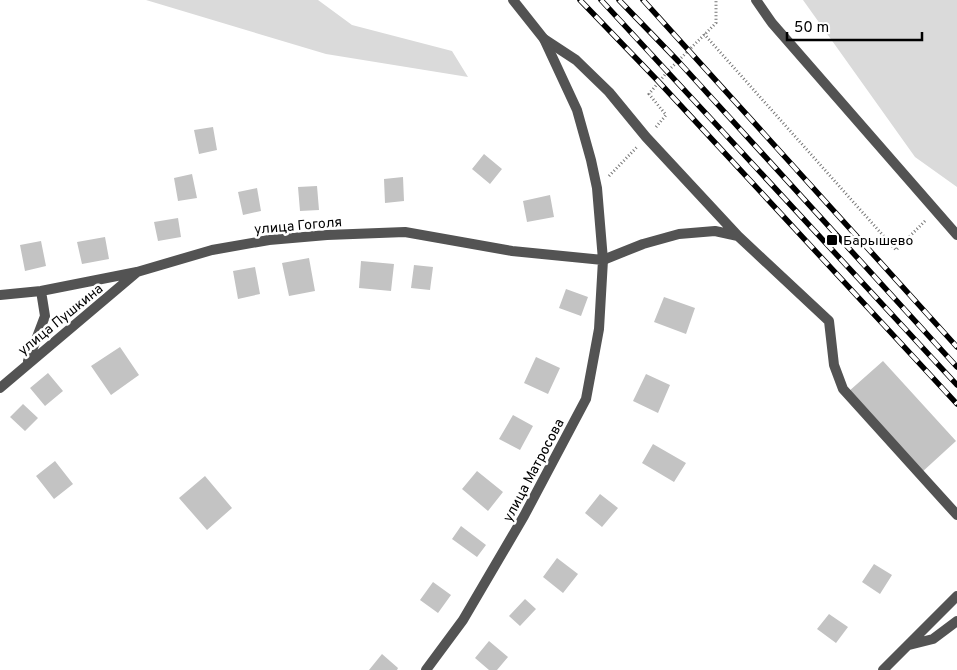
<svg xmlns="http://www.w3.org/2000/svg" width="957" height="670" font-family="Overpass,sans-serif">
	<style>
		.green { fill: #dadada }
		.building { fill: #c3c3c3 }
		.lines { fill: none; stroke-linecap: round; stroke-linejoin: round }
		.path { stroke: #757575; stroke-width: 3; stroke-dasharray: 1 2.5; stroke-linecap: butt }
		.service { stroke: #535353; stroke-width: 10 }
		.minor { stroke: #535353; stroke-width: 10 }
		.rail-casing { stroke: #000; stroke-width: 5.5 }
		.rail { stroke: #fff; stroke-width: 4; stroke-dasharray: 11; stroke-linecap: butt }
		.poi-dot { fill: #000; stroke: #fff; stroke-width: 2 }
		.labels { text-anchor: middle; stroke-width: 5; stroke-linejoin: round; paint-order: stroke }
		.street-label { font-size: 14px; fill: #000; stroke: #fff }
		.poi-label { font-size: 14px; fill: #000; stroke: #fff; text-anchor: start }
	</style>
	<rect width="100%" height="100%" fill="#fff"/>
	<path class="green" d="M146,0H318L352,25L452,51L468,77L326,54Z
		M803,0H957V187L915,157Z"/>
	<path class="building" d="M213,127L217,150L199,154L194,130Z
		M484,154L502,169L490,184L472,169Z
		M192,174L197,198L178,201L174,178Z
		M403,177L404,201L385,203L384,179Z
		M317,186L319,210L300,211L298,187Z
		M257,188L261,211L243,215L238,192Z
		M550,195L554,217L527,222L523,201Z
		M178,218L181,237L158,241L154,222Z
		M105,237L109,259L82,264L77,242Z
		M41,241L46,266L25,271L20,245Z
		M309,258L315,291L289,296L282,263Z
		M361,261L394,264L391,291L359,288Z
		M414,265L433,267L430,290L411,288Z
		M255,267L260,294L238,299L233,271Z
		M566,289L588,297L581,316L559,308Z
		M664,297L695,308L686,334L654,322Z
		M120,347L139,375L111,395L91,366Z
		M536,357L560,368L548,394L524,383Z
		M883,361L956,441L921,473L848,392Z
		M48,373L63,391L45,406L30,388Z
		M646,374L670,385L658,413L633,401Z
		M23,404L38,418L25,431L10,417Z
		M513,415L533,426L520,450L499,439Z
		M653,444L686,463L674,482L642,463Z
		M55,461L73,484L54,499L36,476Z
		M477,471L503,492L488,511L462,489Z
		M205,476L232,508L207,530L179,498Z
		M600,494L618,508L602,527L585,513Z
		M461,526L486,545L477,557L452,539Z
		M557,558L578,574L563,593L543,577Z
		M874,564L892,575L880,594L862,582Z
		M433,582L451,595L438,613L420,600Z
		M525,599L536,609L520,626L509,616Z
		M829,614L848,627L836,643L817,629Z
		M489,641L508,657L497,670H489L475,658Z
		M382,654L398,668L397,670H369Z"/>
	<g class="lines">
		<path class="path" d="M704,34L896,250L926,220
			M656,127L666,115L649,94L668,71L716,23V0
			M609,176L638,146"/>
		<path class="service" d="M544,39L576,60L609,92L646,137L738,236
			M603,260L643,244L679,234L715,231L738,236L829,321L834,365L843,389L957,515"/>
		<path class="minor" d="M756,0L772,23L957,235
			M0,295L41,291L137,272L212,250L269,240L327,235L405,232L512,251L603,260
			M28,361L45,316L41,291
			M0,388L136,273
			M909,645L933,639L957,621
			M426,670L463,620L524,516L586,399L599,329L603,260L597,188L591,160L577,110L544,39L513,0
			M883,670L957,596"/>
		<defs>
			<path id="rail" d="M580,0L658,81L957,404
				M601,0L957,385
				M619,0L678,61L957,367
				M643,0L957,347"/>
		</defs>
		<use href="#rail" class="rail-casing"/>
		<use href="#rail" class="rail"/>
	</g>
	<rect class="poi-dot" x="826" y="234" width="12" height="12" rx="2.5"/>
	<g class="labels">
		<g class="street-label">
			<text transform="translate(298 225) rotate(-5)" y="5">улица Гоголя</text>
			<text transform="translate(60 319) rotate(-39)" y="5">улица Пушкина</text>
			<text transform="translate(533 470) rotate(-62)" y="5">улица Матросова</text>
		</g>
		<g class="poi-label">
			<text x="843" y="245">Барышево</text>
		</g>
	</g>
	<path d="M787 32v8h135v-8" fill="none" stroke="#000000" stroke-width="2.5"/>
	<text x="794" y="32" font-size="15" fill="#000000" stroke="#ffffff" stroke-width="4" paint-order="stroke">50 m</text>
</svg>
